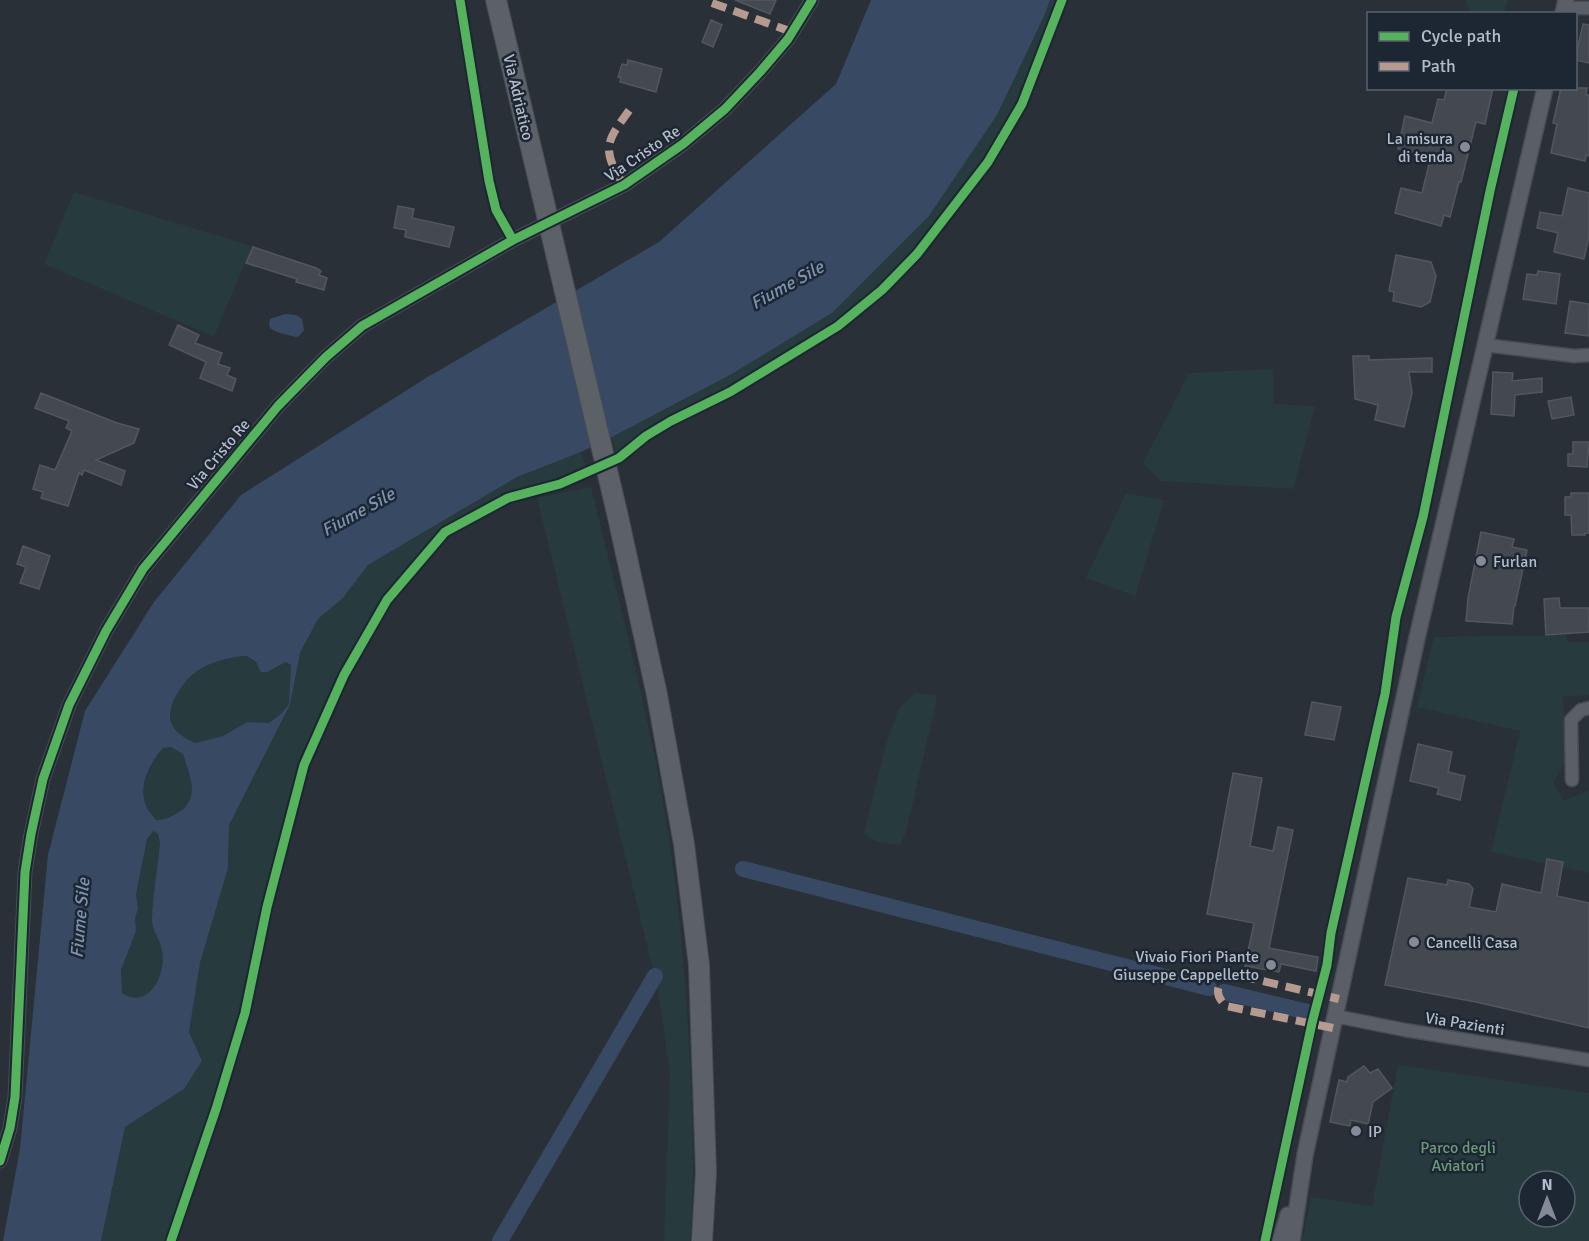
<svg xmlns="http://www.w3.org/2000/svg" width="1589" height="1241" font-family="Signika,sans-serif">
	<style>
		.green { fill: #273a3e; fill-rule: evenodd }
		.water { fill: #384963; fill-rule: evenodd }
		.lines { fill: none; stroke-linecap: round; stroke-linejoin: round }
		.canal { stroke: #384963; stroke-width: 16 }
		.building { fill: #444950; stroke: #52575f; stroke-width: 1.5 }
		.minor-casing { stroke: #484c53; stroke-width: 15 }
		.tertiary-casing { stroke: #484c53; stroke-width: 18 }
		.primary-casing { stroke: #484c55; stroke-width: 22 }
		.minor { stroke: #5a5e66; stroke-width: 12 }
		.tertiary { stroke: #5a5e66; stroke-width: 15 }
		.primary { stroke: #5c6168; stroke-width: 20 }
		.primary-bridge-casing { stroke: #484c55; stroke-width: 22; stroke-linecap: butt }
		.primary-bridge { stroke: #5c6168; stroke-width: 20 }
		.quiet { stroke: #b69a8f; stroke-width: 8; stroke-dasharray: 15 8; stroke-linecap: butt }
		.cycleway-casing { stroke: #1d2633; stroke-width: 13 }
		.cycleway { stroke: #56b35d; stroke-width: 9 }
		.poi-dot { fill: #848b96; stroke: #1d2633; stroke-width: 2 }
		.labels { text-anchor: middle; stroke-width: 5; stroke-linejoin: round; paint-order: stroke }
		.street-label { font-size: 16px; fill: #b4bcc9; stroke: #1d2633 }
		.poi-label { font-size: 16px; fill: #b4bcc9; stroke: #1d2633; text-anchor: start }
		.park-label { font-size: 16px; fill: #6b9a76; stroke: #1d2633 }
		.water-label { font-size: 18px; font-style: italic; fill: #7c92b1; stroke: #1d2633 }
	</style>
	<rect width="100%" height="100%" fill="#2a3038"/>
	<path class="green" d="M1050,0H1060L1019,104L984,160L908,259L871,295L824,331L744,380L647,430L626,449L616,454L612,437L732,374L832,313L929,216L997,115L1045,14Z
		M1466,0H1508L1504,13L1470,14Z
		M74,192L252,246L214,337L44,264Z
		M1273,369L1274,404L1315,406L1293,489L1160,481L1143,463L1189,373Z
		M581,452L586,467L528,489L475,514L438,536L387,600L363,638L326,711L304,765L271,892L242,992L245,1013L216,1109L171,1241H101L125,1127L184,1089L202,1061L189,1032L200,963L228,868L229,825L290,706L300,653L318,619L343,598L368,565L517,477Z
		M591,487C621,611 655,734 672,860C682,927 686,996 690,1064C693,1122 695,1183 690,1241H664L670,1072L658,990L537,498Z
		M1126,493L1164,500L1135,596L1086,578Z
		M1566,635L1568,642H1589V695L1563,697L1566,761L1553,783L1564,801L1589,790V873L1491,852L1520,731L1417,707L1434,637Z
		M247,656L267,672L286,662L291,665L289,704L282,714L269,723L247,722L223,736L195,743C186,739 174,732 171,722C166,707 181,686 191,676C205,663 229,657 247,656Z
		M915,693L935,695L937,699L906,832L900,845L876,841L864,833L885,748L898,710Z
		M171,747L183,754C189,773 201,799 179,812C171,817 165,820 156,820C153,816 149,812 147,808C137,787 149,764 163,748Z
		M153,830L158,834L160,843C158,868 153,892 152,917C151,929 158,936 161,947C166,962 160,985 147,994C138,1000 130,998 122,993L121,970L136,931L135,918L138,909L136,894L147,839Z
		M1398,1065L1589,1093V1241H1302L1311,1197L1372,1206ZM1529,1181H1565V1217H1529Z"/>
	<path class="water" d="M871,0H1050L1045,14L997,115L929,216L832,313L732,374L612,437L581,452L517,477L368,565L343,598L318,619L300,653L290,705L229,825L228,868L200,963L189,1032L202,1061L184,1089L125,1127L101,1241H3L20,1149L48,855L85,711L154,602L241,495L426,378L659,242L836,84ZM247,656L256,662L261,672H267L286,662L291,665L289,704L281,714L269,723L247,722L223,736L195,743C186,739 174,732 171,722C166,707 181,686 191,676C205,663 228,657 247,656ZM171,747L183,754C189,773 201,799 179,812C171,817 165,820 156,820C153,816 149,812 147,808C137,787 149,764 163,748ZM153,831L158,834L160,843C158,868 153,892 152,917C151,929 158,936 161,947C166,962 160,985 147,994C138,1000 130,998 122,993L121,970L136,931L135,918L138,909L136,894L147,839Z
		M285,314L296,315L302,319L304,330L299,336L296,337C288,335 276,333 270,328L269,323L270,319Z"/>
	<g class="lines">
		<path class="canal" d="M743,869L1209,988
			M1224,992L1308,1012
			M500,1241L655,976"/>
	</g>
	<path class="building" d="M735,0H776L770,14Z
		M711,20L722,25L713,47L702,42Z
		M1583,24L1589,25V63L1575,60Z
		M628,60L662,69L656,92L620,82L621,78L618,77L622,64L627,65Z
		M1447,88H1493L1485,124L1476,122L1461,182H1459L1450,217L1444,215L1441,226L1395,213L1401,188L1422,193L1431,156L1398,149L1405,116L1432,123L1438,99L1444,100Z
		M1561,88H1587L1586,95H1589V156L1586,155L1585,161L1551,153L1557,124L1553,123Z
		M1568,188L1589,193V236L1584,259L1554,252L1558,233L1537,228L1540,212L1562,216Z
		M398,206L414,209L412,218L454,227L449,247L405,237L406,230L394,228Z
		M253,247L316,268L321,271L319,275L327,278L324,290L296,282L297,279L246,263Z
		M1396,255L1431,262L1436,276L1430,302L1421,307L1393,301L1394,292L1389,291Z
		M1538,271L1560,274L1556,304L1523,299L1527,274L1537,275Z
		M1570,301L1589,304V336L1565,333Z
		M178,325L199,335L195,343L222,353L218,364L230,368L227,375L236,379L232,391L200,378L206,362L169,345Z
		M1353,356H1369V360L1432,358V372H1409L1412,393L1404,427L1375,420L1378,405L1355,399Z
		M1493,372L1513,373L1512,381L1542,378V392L1515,395L1514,416L1491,414Z
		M41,393L117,423L139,429L134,443L96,460L125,471L121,485L84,470L82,475L79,473L68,506L41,498L43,492L33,489L40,465L55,470L72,431L66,428L69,421L35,408Z
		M1571,397L1574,415L1552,419L1548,401Z
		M1573,442H1589L1587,467L1568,466V454H1573Z
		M1571,493H1589V533H1585V535H1572L1571,515H1565V497H1571Z
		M1481,532L1514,539L1512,547L1527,550L1515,606H1514L1512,624L1466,621L1468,598Z
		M23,546L50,556L39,589L20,583L26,567L17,564Z
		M1559,598L1560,608H1589V632L1546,635L1544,599Z
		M1312,702L1341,707L1334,740L1305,735Z
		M1418,744L1452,752L1448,772L1465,776L1460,800L1437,794L1439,788L1410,781Z
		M1233,773L1262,778L1250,846L1273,851L1278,827L1293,830L1269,948L1318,957L1316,971L1281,964L1279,972L1245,966L1254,923L1207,914Z
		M1547,859L1563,862L1557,896L1589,903V1028L1476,1002L1385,985L1408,878L1447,885L1448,880L1469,884L1473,889L1469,907L1496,912L1502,884L1541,893Z
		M1364,1066L1370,1073L1378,1069L1392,1088L1373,1102L1368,1124L1351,1120L1350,1126L1330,1122L1339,1080L1347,1082L1348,1077Z"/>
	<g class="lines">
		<defs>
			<path id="minor" d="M1565,8H1589
				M1485,345L1574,356L1589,355
				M1572,780L1571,720L1581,710L1589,708
				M1335,1016L1405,1030L1589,1060
				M0,1161L10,1128L15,1097L25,872L31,834L43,779L69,705L106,631L143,569L278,406L326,357L362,326L513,240L624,185L683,144L725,109L760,72L788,39L812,0"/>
			<path id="tertiary" d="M1563,14L1566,0
				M1280,1241L1288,1215
				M1292,1241L1305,1155L1417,638L1545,88"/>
			<path id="primary" d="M496,0L542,194
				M618,517L657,695L684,844L699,965L706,1172L702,1241"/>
		</defs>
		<use href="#minor" class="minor-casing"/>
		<use href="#tertiary" class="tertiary-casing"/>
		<use href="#primary" class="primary-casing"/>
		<use href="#minor" class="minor"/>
		<use href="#tertiary" class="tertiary"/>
		<use href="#primary" class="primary"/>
		<defs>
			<path id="primary-bridge" d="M542,194L618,517"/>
		</defs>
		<use href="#primary-bridge" class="primary-bridge-casing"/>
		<use href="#primary-bridge" class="primary-bridge"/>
		<path class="quiet" d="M712,3L792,32
			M624,185C598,146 609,139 633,105
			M1333,1028L1226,1006C1214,994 1217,990 1224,975H1237L1339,999"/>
		<defs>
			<path id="cycleway" d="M460,0L489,181L496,210L513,240
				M0,1161L10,1128L15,1097L25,872L31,834L43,779L69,705L106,631L143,569L278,406L326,357L362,326L513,240L624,185L683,144L725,109L760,72L788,39L812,0
				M171,1241L216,1109L245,1013L267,907L304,765L344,675L387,600L445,532L508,498L560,484L619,458L646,436L671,421L730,392L838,326L882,290L917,254L988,162L1022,104L1062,0
				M1265,1241L1312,1023L1327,965L1331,933L1385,694L1396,617L1423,517L1490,191L1514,88"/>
		</defs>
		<use href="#cycleway" class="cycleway-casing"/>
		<use href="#cycleway" class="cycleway"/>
	</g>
	<g class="poi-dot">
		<circle cx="1465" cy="147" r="6"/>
		<circle cx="1481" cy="561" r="6"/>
		<circle cx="1414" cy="942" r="6"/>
		<circle cx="1271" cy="965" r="6"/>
		<circle cx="1356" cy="1131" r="6"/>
	</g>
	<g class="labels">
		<g class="street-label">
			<text transform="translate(519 97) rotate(77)" y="6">Via Adriatico</text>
			<text transform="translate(642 153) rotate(-34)" y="6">Via Cristo Re</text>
			<text transform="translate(218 454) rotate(-50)" y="6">Via Cristo Re</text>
			<text transform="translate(1465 1023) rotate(9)" y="6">Via Pazienti</text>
		</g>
		<g class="poi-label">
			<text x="1453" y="144" text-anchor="end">La misura<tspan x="1453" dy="18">di tenda</tspan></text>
			<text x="1493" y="567">Furlan</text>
			<text x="1426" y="948">Cancelli Casa</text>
			<text x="1259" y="962" text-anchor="end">Vivaio Fiori Piante<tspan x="1259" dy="18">Giuseppe Cappelletto</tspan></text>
			<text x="1368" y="1137">IP</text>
		</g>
		<g class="park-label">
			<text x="1458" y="1153">Parco degli<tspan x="1458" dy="18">Aviatori</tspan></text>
		</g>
		<g class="water-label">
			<text transform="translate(787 285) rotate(-29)" y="6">Fiume Sile</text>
			<text transform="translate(358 512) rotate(-29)" y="6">Fiume Sile</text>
			<text transform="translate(80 918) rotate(-85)" y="6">Fiume Sile</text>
		</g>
	</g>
	<rect x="1367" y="12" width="210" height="78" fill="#1d2633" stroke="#59626f" stroke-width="1.5"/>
	<rect x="1379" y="32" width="30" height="9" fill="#56b35d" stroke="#59626f" stroke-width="1.5"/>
	<text x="1421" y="42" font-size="18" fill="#b4bcc9">Cycle path</text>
	<rect x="1379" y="62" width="30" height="9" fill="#b69a8f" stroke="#59626f" stroke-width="1.5"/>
	<text x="1421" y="72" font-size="18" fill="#b4bcc9">Path</text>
	<g transform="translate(1547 1199)"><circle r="28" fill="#1d2633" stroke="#59626f" stroke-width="1.5"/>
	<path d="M0-4.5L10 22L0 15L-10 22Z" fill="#848b96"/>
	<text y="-9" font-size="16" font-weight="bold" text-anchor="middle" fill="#b4bcc9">N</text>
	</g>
</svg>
